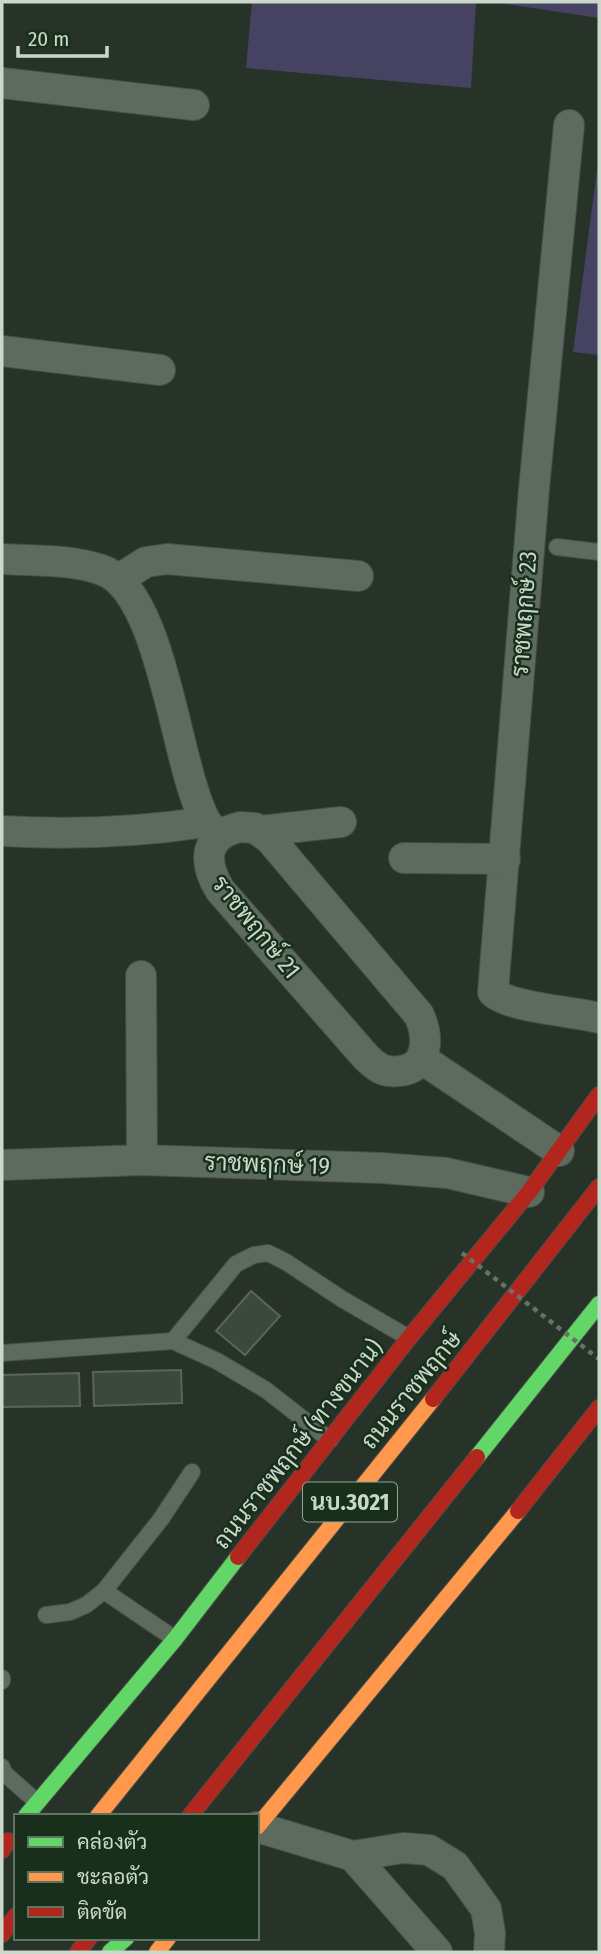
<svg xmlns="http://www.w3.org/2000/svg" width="601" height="1954" font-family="'Fira Sans Condensed',Sarabun,sans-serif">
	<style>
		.green { fill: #454361 }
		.building { fill: #3b483c; stroke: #5a645b; stroke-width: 2 }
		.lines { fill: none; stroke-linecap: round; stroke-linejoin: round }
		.lane-casing { stroke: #455046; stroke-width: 18 }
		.street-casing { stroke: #455046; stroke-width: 32 }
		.fast-casing { stroke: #455046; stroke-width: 18 }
		.slow-casing { stroke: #455046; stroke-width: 18 }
		.jam-casing { stroke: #455046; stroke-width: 18 }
		.lane { stroke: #5d6a5e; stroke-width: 16 }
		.street { stroke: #5d6a5e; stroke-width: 30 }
		.fast { stroke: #63d668; stroke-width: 16 }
		.slow { stroke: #ff974d; stroke-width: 16 }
		.jam { stroke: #b3261e; stroke-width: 16 }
		.path-bridge { stroke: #667167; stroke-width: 4.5; stroke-dasharray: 5 5; stroke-linecap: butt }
		.labels { text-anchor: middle; stroke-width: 5; stroke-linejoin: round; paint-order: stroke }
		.shield { fill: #172f1b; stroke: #94a596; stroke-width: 2 }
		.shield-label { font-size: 23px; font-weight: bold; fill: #cad8cb }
		.street-label { font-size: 24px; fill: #cad8cb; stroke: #172f1b }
	</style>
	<rect width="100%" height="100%" fill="#273328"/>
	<path class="green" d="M252,2H476L471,88L246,68Z
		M494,2H599V18Z
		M599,155V355L573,352Z"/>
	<path class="building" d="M251,1291L280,1316L245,1355L216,1331Z
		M181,1370L182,1403L94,1406L93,1372Z
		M79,1373L80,1406L2,1407V1375Z"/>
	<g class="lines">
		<defs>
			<path id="lane" d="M557,547L599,552
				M173,1341L236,1264L254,1255L268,1253L286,1262L342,1299L409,1338
				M2,1353L173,1341L217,1361L266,1390L330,1440
				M104,1591L175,1639
				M46,1615L70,1612L86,1605L104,1591L161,1519L192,1472
				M2,1678V1681
				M2,1767L4,1773L37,1802"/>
			<path id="street" d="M2,83L194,105
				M569,125L534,489L493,992C510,1008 573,1011 599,1018
				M2,351L160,370
				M2,559C35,561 70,559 102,570C163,591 175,764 205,820C208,826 214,831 219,836
				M119,579L146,562L167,559L358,576
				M240,827L255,828L270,839L419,1015C429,1037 429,1069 399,1071C393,1072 383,1071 378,1067C373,1064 369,1060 365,1056L220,890C203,862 203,836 240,827Z
				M2,831C70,835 139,832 206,822
				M260,831L341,822
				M404,858L505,859
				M141,976L142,1160
				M422,1059L559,1151
				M2,1165L142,1160L382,1168L447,1173L529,1192
				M257,1827L353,1856L403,1848L429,1850L455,1866L486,1909L490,1933L489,1952
				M353,1856L437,1952"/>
			<path id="fast" d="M477,1457L599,1304
				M26,1816L175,1639L238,1557
				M110,1952L126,1938"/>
			<path id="slow" d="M98,1816L433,1399
				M257,1827L518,1511
				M157,1952L168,1938"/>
			<path id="jam" d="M433,1399L599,1187
				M518,1511L599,1408
				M238,1557L409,1338L529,1192L599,1095
				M190,1816L477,1457
				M2,1850L8,1841
				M2,1934L16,1916
				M78,1952L89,1938"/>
		</defs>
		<use href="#lane" class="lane-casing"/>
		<use href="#street" class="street-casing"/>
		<use href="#fast" class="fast-casing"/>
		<use href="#slow" class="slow-casing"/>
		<use href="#jam" class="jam-casing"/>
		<use href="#lane" class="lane"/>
		<use href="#street" class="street"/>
		<use href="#fast" class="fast"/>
		<use href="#slow" class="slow"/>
		<use href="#jam" class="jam"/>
		<path class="path-bridge" d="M462,1253L599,1359"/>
	</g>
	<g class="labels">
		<rect class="shield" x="303" y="1482.5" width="94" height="39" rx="5"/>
		<g class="shield-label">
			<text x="350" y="1510">นบ.3021</text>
		</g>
		<g class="street-label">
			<text transform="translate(524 614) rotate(-86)" y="8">ราชพฤกษ์ 23</text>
			<text transform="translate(256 927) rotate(51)" y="8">ราชพฤกษ์ 21</text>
			<text transform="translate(267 1164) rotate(2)" y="8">ราชพฤกษ์ 19</text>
			<text transform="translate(411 1390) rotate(-51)" y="8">ถนนราชพฤกษ์</text>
			<text transform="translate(298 1444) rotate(-52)" y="8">ถนนราชพฤกษ์ (ทางขนาน)</text>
		</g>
	</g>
	<rect width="601" height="1954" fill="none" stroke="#cad8cb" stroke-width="7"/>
	<rect x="14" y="1814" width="245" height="126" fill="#172f1b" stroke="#5f7361" stroke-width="2"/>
	<rect x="28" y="1837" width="35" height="10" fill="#63d668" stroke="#5f7361" stroke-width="2"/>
	<text x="77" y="1849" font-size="21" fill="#cad8cb">คล่องตัว</text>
	<rect x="28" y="1872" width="35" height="10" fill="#ff974d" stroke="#5f7361" stroke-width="2"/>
	<text x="77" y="1884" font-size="21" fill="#cad8cb">ชะลอตัว</text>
	<rect x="28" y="1907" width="35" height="10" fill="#b3261e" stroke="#5f7361" stroke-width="2"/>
	<text x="77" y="1919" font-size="21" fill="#cad8cb">ติดขัด</text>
	<path d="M18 46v10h89v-10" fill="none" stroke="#cad8cb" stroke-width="3.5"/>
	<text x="28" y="46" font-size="21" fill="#cad8cb" stroke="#172f1b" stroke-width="5" paint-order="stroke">20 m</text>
</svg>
